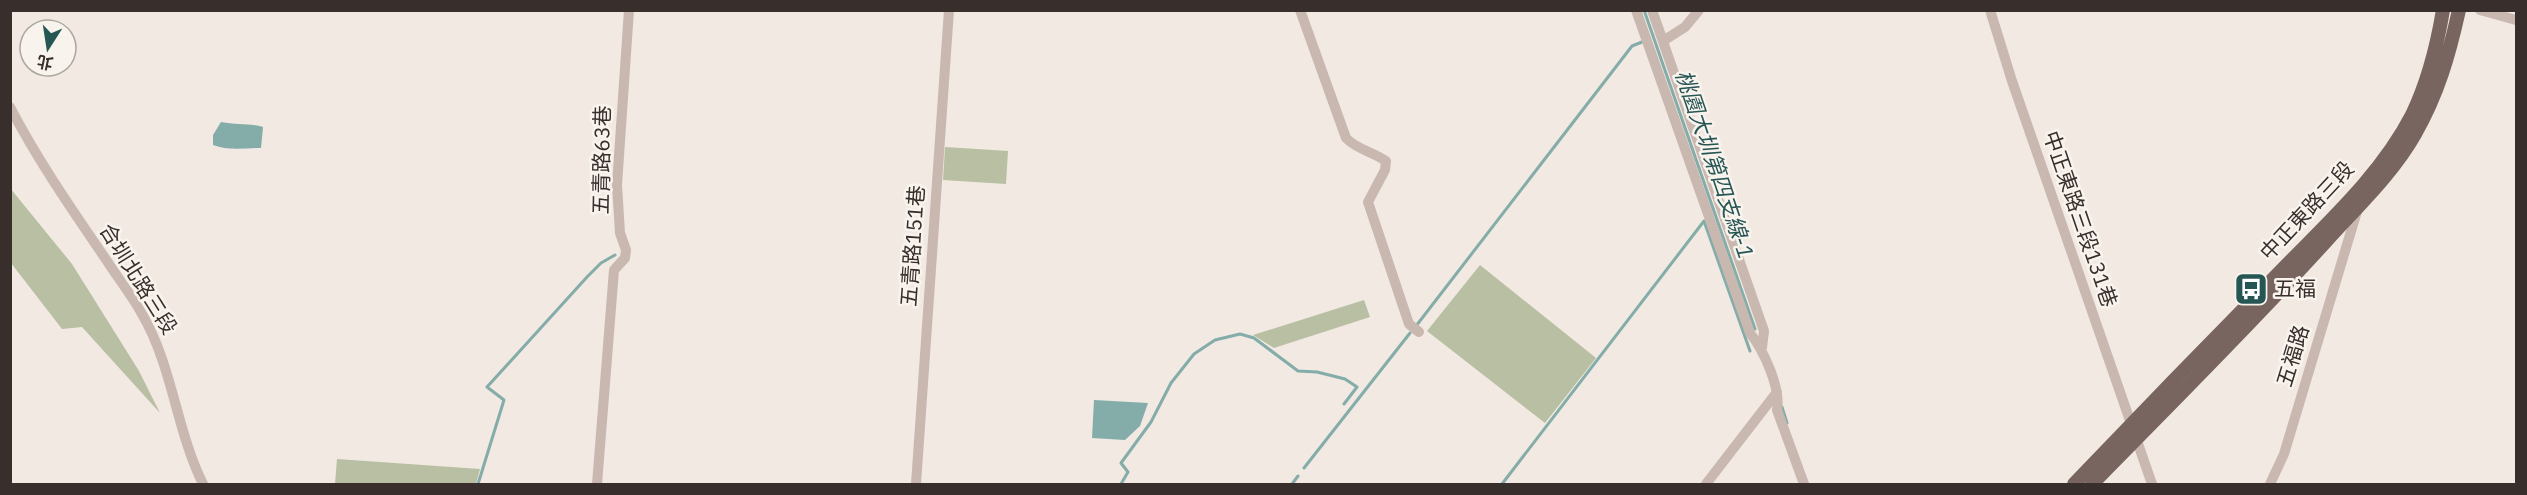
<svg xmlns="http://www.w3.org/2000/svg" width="2527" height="495" font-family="'IBM Plex Sans','Noto Sans TC',sans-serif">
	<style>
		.green { fill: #b9bfa3 }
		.water { fill: #84aca9 }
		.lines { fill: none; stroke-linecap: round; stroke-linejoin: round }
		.stream { stroke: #84aca9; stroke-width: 3 }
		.minor { stroke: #c9b8af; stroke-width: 10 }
		.major { stroke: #78655f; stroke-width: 14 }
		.labels { text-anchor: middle; stroke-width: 5; stroke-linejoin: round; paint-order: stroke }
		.street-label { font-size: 21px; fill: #382f2c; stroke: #f9f3ee }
		.poi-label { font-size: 21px; fill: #382f2c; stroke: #f9f3ee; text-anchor: start }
		.water-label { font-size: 22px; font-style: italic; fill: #265654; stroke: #f9f3ee }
	</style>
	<rect width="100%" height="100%" fill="#f1e9e2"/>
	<path class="green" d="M945,147L1008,151L1006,184L943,180Z
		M10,188L72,264L139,371L160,413L82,327L62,329L11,263Z
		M1480,265L1596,358L1545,423L1427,331Z
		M1364,300L1370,317L1274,348L1253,335Z
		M337,459L480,469L476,484H335Z"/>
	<path class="water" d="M221,122C236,125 250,123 263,127L261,148C245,148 228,151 213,145V135Z
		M1094,400L1148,403L1140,426L1125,440L1092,438Z"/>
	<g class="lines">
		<path class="stream" d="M1644,10L1755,329
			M1416,326L1632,46L1642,42
			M1782,407L1787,423
			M1304,468L1410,333
			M478,484L504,400L487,387L587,277L601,263L615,255
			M1121,484L1128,472L1121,463L1151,422L1171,383L1194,354L1215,340L1240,334L1254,338L1298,371L1317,372L1345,379L1357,387L1344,404
			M1292,484L1298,476
			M1502,484L1704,221L1750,351"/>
		<path class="minor" d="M1300,10L1346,138C1356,149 1373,152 1386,161L1385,170L1368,202L1409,324L1419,332
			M1636,10L1750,333C1764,351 1781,388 1777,410L1804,484
			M1652,10L1764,331L1762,348
			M1990,10L2012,81L2152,484
			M2480,10L2516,20
			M1663,41L1685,27L1699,10
			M10,107C38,161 73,211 107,261C118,278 132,296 142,314C173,367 176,430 203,484
			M597,484L614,270L625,258L626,250L620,233L617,185L629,10
			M916,484L949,10
			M1706,484L1777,392
			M2270,484L2284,454L2358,208"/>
		<path class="major" d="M2074,484C2141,414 2209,344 2277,275C2324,226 2380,177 2412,115C2428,82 2437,46 2443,10
			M2092,484C2171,403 2252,323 2328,239C2358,206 2393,173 2415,134C2438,94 2449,55 2459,10"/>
	</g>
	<defs>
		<symbol id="bus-square" viewBox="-11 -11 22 22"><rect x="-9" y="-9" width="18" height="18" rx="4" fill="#265654" stroke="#f9f3ee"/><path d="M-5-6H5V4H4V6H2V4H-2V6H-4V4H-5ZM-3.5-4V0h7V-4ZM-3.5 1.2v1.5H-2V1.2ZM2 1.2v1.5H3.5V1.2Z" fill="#fff"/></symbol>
	</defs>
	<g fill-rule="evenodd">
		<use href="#bus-square" x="2232" y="270" width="38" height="38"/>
	</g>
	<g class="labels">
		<g class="street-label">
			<text transform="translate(602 160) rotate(-89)" y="7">五青路63巷</text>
			<text transform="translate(2307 211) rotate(-47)" y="7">中正東路三段</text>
			<text transform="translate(2080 219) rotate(71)" y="7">中正東路三段131巷</text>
			<text transform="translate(913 246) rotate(-86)" y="7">五青路151巷</text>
			<text transform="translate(138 279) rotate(58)" y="7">合圳北路三段</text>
			<text transform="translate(2293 356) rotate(-73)" y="7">五福路</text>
		</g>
		<g class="poi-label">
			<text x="2274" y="296">五福</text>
		</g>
		<g class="water-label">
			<text transform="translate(1715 164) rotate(71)" y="8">桃園大圳第四支線-1</text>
		</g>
	</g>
	<rect width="2527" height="495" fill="none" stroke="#382f2c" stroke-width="24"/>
	<g transform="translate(48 48) rotate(192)"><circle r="28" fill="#f9f3ee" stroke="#aca5a0" stroke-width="1.5"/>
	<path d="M0-4.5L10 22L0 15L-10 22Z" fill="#265654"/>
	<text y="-9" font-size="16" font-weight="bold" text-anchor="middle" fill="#382f2c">北</text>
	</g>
</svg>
